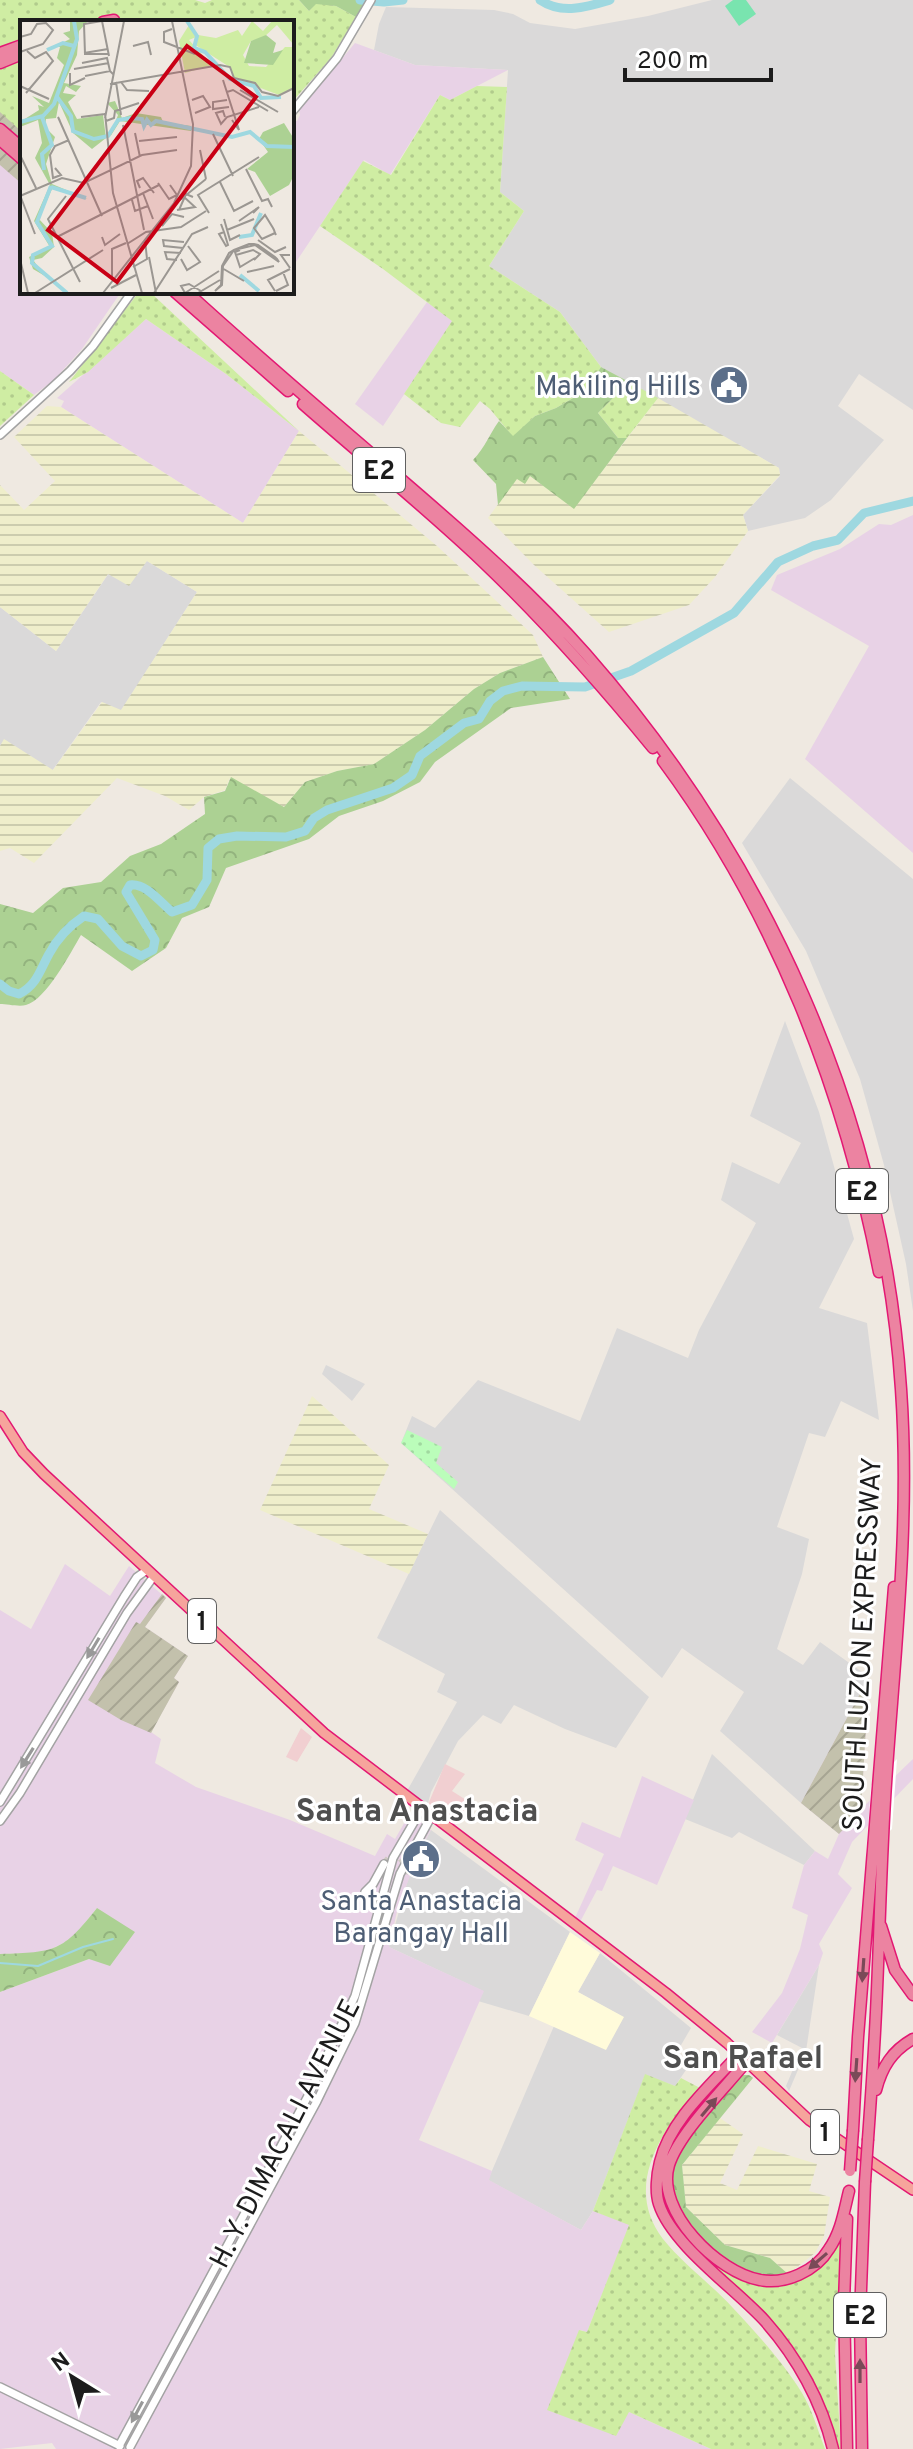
<svg xmlns="http://www.w3.org/2000/svg" width="913" height="2449" font-family="Overpass,sans-serif">
	<style>
		.residential { fill: #dad9d9 }
		.commercial { fill: #f1cfd1 }
		.industrial { fill: #e8d2e6 }
		.education { fill: #fffbda }
		.construction { fill: url(#construction-furrows) }
		.farmland { fill: url(#farmland-rules) }
		.grass { fill: url(#grass-dots) }
		.forest { fill: url(#forest-crowns) }
		.park { fill: url(#park-dots) }
		.pitch { fill: #79e4af }
		.pier { fill: #fff }
		.lines { fill: none; stroke-linecap: round; stroke-linejoin: round }
		.stream { stroke: #9ed8e0; stroke-width: 2 }
		.river { stroke: #9ed8e0; stroke-width: 9 }
		.tertiary-tunnel { stroke: #cfcac3; stroke-width: 7; stroke-dasharray: 7 3.5; stroke-linecap: butt }
		.tertiary-casing { stroke: #a3a3a3; stroke-width: 10 }
		.trunk-casing { stroke: #e31873; stroke-width: 12 }
		.motorway-casing { stroke: #e31873; stroke-width: 13 }
		.tertiary { stroke: #fff; stroke-width: 7 }
		.trunk { stroke: #f6a49c; stroke-width: 9 }
		.motorway { stroke: #ec83a1; stroke-width: 10 }
		.motorway-bridge-casing { stroke: #e31873; stroke-width: 13; stroke-linecap: butt }
		.motorway-bridge { stroke: #ec83a1; stroke-width: 10 }
		.oneway { fill: #999 }
		.oneway2 { fill: #7a4a58 }
		.labels { text-anchor: middle; stroke-width: 6; stroke-linejoin: round; paint-order: stroke }
		.shield { fill: #fff; stroke: #606060; stroke-width: 2 }
		.shield-label { font-size: 26px; font-weight: bold; fill: #1c1c1c }
		.service-label { font-size: 28px; fill: #4e5e75; stroke: #fff; text-anchor: end }
		.street-label { font-size: 28px; fill: #1c1c1c; stroke: #fff }
		.quarter-label { font-size: 32px; font-weight: bold; fill: #4f4f4f; stroke: #fff }
		.inset-river { fill: none; stroke: #9ed8e0; stroke-width: 4 }
		.inset-road { fill: none; stroke: #9b9792; stroke-width: 2 }
		.view { fill: #c90015; fill-opacity: 0.15; stroke: #c90015; stroke-width: 4 }
		.inset-edge { fill: none; stroke: #1c1c1c; stroke-width: 4 }
	</style>
	<defs>
		<pattern id="construction-furrows" width="10" height="10" patternUnits="userSpaceOnUse" patternTransform="scale(2)"><rect width="10" height="10" fill="#c3c1ac"/><path d="M-1 1l2-2M0 10L10 0M9 11l2-2" fill="none" stroke="#a7a593"/></pattern>
		<pattern id="farmland-rules" width="6" height="5" patternUnits="userSpaceOnUse" patternTransform="scale(2)"><rect width="6" height="5" fill="#efeecb"/><path d="M0 2.5h6" fill="none" stroke="#ccccae"/></pattern>
		<pattern id="grass-dots" width="8" height="8" patternUnits="userSpaceOnUse" patternTransform="scale(2)"><rect width="8" height="8" fill="#cfeda3"/><path d="M2 2h.1M6 6h.1" fill="none" stroke="#b1cb8c" stroke-width="1.8" stroke-linecap="round"/></pattern>
		<pattern id="forest-crowns" width="20" height="18" patternUnits="userSpaceOnUse" patternTransform="scale(2)"><rect width="20" height="18" fill="#acd193"/><path d="M2 6a3 3 0 1 1 6 0M12 15a3 3 0 1 1 6 0" fill="none" stroke="#93b37e"/></pattern>
		<pattern id="park-dots" width="8" height="8" patternUnits="userSpaceOnUse" patternTransform="scale(2)"><rect width="8" height="8" fill="#bbfdba"/><path d="M2 2h.1M6 6h.1" fill="none" stroke="#a0d89f" stroke-width="1.8" stroke-linecap="round"/></pattern>
	</defs>
	<rect width="100%" height="100%" fill="#efe9e1"/>
	<path class="residential" d="M712,0H913V410L859,374L838,406L884,440L831,500L805,518L748,531L743,515L780,476L779,468L601,367L560,312L489,266L524,211L500,192L508,70L415,65L374,50L379,24L386,7L494,10L513,14L530,23L575,29L648,16Z
		M147,561L197,592L121,711L101,702L52,771L5,740L0,746V607L56,651L109,573Z
		M790,778L913,879V1311L906,1264L884,1165L860,1079L806,951L742,843Z
		M785,1021L819,1112L854,1239L819,1308L867,1323L879,1420L841,1401L825,1437L809,1433L777,1527L809,1539L802,1574L777,1649L803,1665L820,1642L869,1677L801,1803L720,1731L744,1692L682,1648L662,1678L401,1443L412,1416L435,1428L478,1380L580,1421L617,1328L688,1358L699,1330L756,1223L721,1200L732,1162L779,1184L801,1143L750,1116Z
		M326,1365L365,1384L352,1401L322,1374Z
		M440,1510L649,1697L616,1748L565,1729L514,1705L501,1724L483,1715L458,1741L431,1792L427,1807L407,1791L457,1702L437,1692L445,1674L377,1638Z
		M712,1754L815,1851L804,1865L739,1832L732,1838L685,1819Z
		M431,1830L570,1932L529,2016L478,2001L483,1991L389,1947L412,1865Z
		M600,1953L691,2028L677,2052L682,2055L677,2065L686,2070L675,2086L645,2075L593,2211L581,2230L488,2180L554,2026L606,2049L623,2017L578,1992Z
		M819,1965L806,2051L789,2091L786,2086L802,2048L777,2035Z"/>
	<path class="commercial" d="M301,1728L312,1737L297,1762L286,1757Z
		M445,1764L465,1774L452,1791L471,1803L454,1825L427,1807Z"/>
	<path class="industrial" d="M355,43L415,65L508,70L450,100L440,95L390,175L364,160L292,268V121H297L300,115L299,110Z
		M0,164L22,183V292H121L82,349L54,380L34,395L0,371Z
		M427,302L453,321L383,426L355,404Z
		M146,319L226,374L299,431L243,523L61,407L64,401L57,398Z
		M913,515V853L805,759L869,646L771,590L777,575L840,549L879,524L891,525Z
		M65,1564L110,1596L129,1566L166,1598L145,1627L188,1656L174,1678L179,1682L151,1732L161,1739L155,1763L196,1787L290,1820L375,1856L387,1834L395,1839L410,1813L431,1830L412,1865L414,1866L398,1907L389,1947L484,1991L419,2140L492,2171L489,2180L581,2230L593,2211L630,2224L587,2332L580,2330L629,2412L711,2449H56L52,2443L0,2449V1992L89,1959L97,1908L72,1939L43,1953L0,1954V1610L31,1629Z
		M869,1677L861,1809L913,1759V1779L852,1842L838,1874L852,1888L819,1944L823,1953L819,1965L772,2043L752,2032L782,1993L800,1949L808,1915L792,1908L804,1865L815,1851L828,1859L839,1834L801,1803Z
		M642,1776L694,1800L657,1885L613,1866L602,1891L597,1890L580,1922L575,1918L604,1854L575,1840L582,1822L620,1838Z"/>
	<path class="education" d="M570,1932L600,1953L578,1992L624,2017L606,2050L529,2016Z"/>
	<path class="construction" d="M0,107L22,127V184L0,165Z
		M162,1594L166,1598L145,1627L188,1656L174,1678L179,1682L151,1733L121,1720L88,1700L136,1622L140,1624Z
		M869,1677L861,1810L839,1834L801,1803Z"/>
	<path class="farmland" d="M658,398L779,468L780,475L743,515L748,531L715,577L689,605L609,632L534,565L488,518L517,478L530,476L574,508Z
		M47,406L61,407L243,523L299,431L437,546L533,635L543,657L500,673L474,689L425,730L374,764L337,771L305,782L284,807L230,778L225,790L204,797L189,810L165,796L117,778L34,863L10,848L0,851V746L4,739L53,770L102,702L121,710L197,592L147,561L129,586L108,574L56,651L0,607V485L24,510L55,481L14,437Z
		M312,1396L389,1465L369,1509L428,1534L409,1574L260,1510Z
		M720,2118L743,2134L720,2183L737,2190L758,2146L817,2164L809,2191L830,2197L824,2236L815,2253L788,2274L770,2258L725,2245L686,2207L682,2165Z"/>
	<path class="grass" d="M0,0H195L205,3L212,0H299L309,11L316,3L336,6L356,17L331,58L292,102V22H22V132L0,112Z
		M477,86L507,87L500,192L524,211L489,266L560,312L601,367L585,391L556,408L535,416L513,437L490,409L480,401L460,427L441,423L404,394L452,321L383,269L320,226L363,161L391,175L440,95L450,100Z
		M139,292H150L299,431L226,374L146,319L88,372L69,382Z
		M0,371L34,395L0,426Z
		M629,382L658,398L627,438H618L598,413Z
		M645,2074L675,2086L681,2078L700,2088C663,2127 622,2186 663,2239C683,2264 711,2284 733,2308C757,2334 783,2362 802,2393C812,2409 818,2431 825,2449H711L629,2412L616,2436L547,2410L579,2330L587,2332L629,2225L593,2211Z
		M841,2233L835,2354L841,2449H837L817,2396L749,2301L711,2263L714,2259L750,2281L812,2270Z"/>
	<path class="forest" d="M299,0H367L356,17L336,6L316,4L309,11Z
		M601,367L629,382L598,413L618,438H627L574,509L530,476L525,484L517,479L498,505L496,484L473,460C486,446 489,435 499,421L513,436L535,416L556,408L585,391Z
		M543,657L570,699L511,708L435,762L420,782L383,801L339,816L309,839L226,868L209,907L182,918L166,948L132,971L81,935C71,952 46,1000 26,1005C19,1007 7,1004 0,1004V904L33,913L63,888L101,882L130,856L161,844L205,814L204,797L225,791L231,777L284,807L305,782L337,771L374,764L425,730L474,689L500,673Z
		M97,1908L135,1932L110,1966L89,1959L0,1992V1954C56,1952 62,1952 97,1908Z
		M742,2075H749L753,2078L682,2165L686,2207L725,2245L770,2258L788,2274C778,2277 768,2280 758,2277C724,2268 671,2218 672,2181C672,2171 675,2160 680,2152C689,2137 729,2085 742,2075Z"/>
	<path class="park" d="M407,1430L442,1447L436,1463L458,1482L454,1489L401,1443Z"/>
	<path class="pitch" d="M733,0H746L756,14L739,26L725,6Z"/>
	<path class="pier" d="M897,1759L892,1829L866,1854L871,1786Z"/>
	<g class="lines">
		<path class="stream" d="M0,1963L38,1966L83,1947L113,1939"/>
		<path class="river" d="M360,0L384,2L403,0
			M540,0C562,15 587,7 610,0
			M0,984L9,991L19,994C37,985 40,970 49,954C58,937 69,926 84,916L98,919L122,946L141,956L153,950L155,940L126,892L130,885C146,883 160,902 172,912L192,905L207,880L208,848L219,839L237,836L286,837L305,831L314,818L327,810L393,788L412,775L420,756L464,723L479,719L490,701L503,691L522,686L585,687L631,671L734,613L778,562L813,546L838,540L864,513L913,501"/>
		<path class="tertiary-tunnel" d="M384,1864L390,1857H400L406,1865L405,1875"/>
		<defs>
			<path id="tertiary" d="M292,112L337,58L371,0
				M0,435L70,371L93,346L132,292
				M0,1802L124,1597L137,1577L147,1570
				M0,1821L20,1793L127,1613L154,1576
				M365,1892L373,1884L384,1864
				M0,2387L120,2446
				M119,2446L308,2096L355,1996L393,1858L421,1810
				M130,2447L317,2101L355,2023L400,1874L431,1817"/>
			<path id="trunk" d="M0,1416L23,1452L44,1474L324,1733L666,1993L727,2043L809,2120L913,2190"/>
			<path id="motorway" d="M103,22L114,20
				M0,53L22,45
				M0,63L22,54
				M0,129L22,148
				M0,140L22,159
				M175,292L288,391
				M187,292C257,356 330,418 402,480C466,535 530,591 586,654C765,858 883,1117 901,1389C910,1517 896,1643 887,1769C881,1850 880,1931 876,2012C874,2054 871,2097 868,2139
				M303,404C362,456 424,506 481,560C543,619 599,682 653,748
				M663,761C774,911 844,1089 879,1272
				M881,1926L895,1970L913,1995
				M739,2054C711,2085 670,2120 660,2162C657,2174 655,2192 659,2204C672,2245 736,2289 765,2321C797,2357 822,2402 833,2449
				M747,2061C725,2088 679,2133 669,2165C655,2211 718,2273 760,2280C785,2285 816,2271 829,2249C841,2232 844,2211 849,2191
				M876,2090C882,2067 892,2051 913,2039
				M853,2130L858,2037L894,1587
				M847,2219L844,2302L847,2449
				M862,2449L860,2316L865,2182"/>
		</defs>
		<use href="#tertiary" class="tertiary-casing"/>
		<use href="#trunk" class="trunk-casing"/>
		<use href="#motorway" class="motorway-casing"/>
		<use href="#tertiary" class="tertiary"/>
		<use href="#trunk" class="trunk"/>
		<use href="#motorway" class="motorway"/>
		<defs>
			<path id="motorway-bridge" d="M850,2171L853,2130
				M865,2182L868,2139"/>
		</defs>
		<use href="#motorway-bridge" class="motorway-bridge-casing"/>
		<use href="#motorway-bridge" class="motorway-bridge"/>
	</g>
	<defs><path id="oneway-solid" d="M-6-.8H1V-3.2L6.5 0L1 3.2V.8H-6Z" transform="scale(2)"/></defs>
	<g class="oneway">
		<use href="#oneway-solid" transform="translate(93 1648) rotate(121)"/>
		<use href="#oneway-solid" transform="translate(27 1758) rotate(122)"/>
		<use href="#oneway-solid" transform="translate(137 2412) rotate(118)"/>
	</g>
	<g class="oneway2">
		<use href="#oneway-solid" transform="translate(863 1970) rotate(94)"/>
		<use href="#oneway-solid" transform="translate(856 2070) rotate(94)"/>
		<use href="#oneway-solid" transform="translate(709 2107) rotate(-50)"/>
		<use href="#oneway-solid" transform="translate(818 2261) rotate(139)"/>
		<use href="#oneway-solid" transform="translate(860 2371) rotate(-90)"/>
	</g>
	<defs>
		<symbol id="civic-disc" viewBox="-11 -11 22 22"><circle r="9.5" fill="#5c6f8a" stroke="#fff"/><path d="M-.6-6.5H3V-4.5H.6V-3L4-1V1h2V6H-6V1h2V-1L-.6-3ZM-1.2 2.5V6h2.4V2.5Z" fill="#fff"/></symbol>
	</defs>
	<g fill-rule="evenodd">
		<use href="#civic-disc" x="707" y="363" width="44" height="44"/>
		<use href="#civic-disc" x="399" y="1837" width="44" height="44"/>
	</g>
	<g class="labels">
		<g class="shield">
			<rect x="353" y="448" width="52" height="44" rx="6"/>
			<rect x="836" y="1169" width="52" height="44" rx="6"/>
			<rect x="188" y="1599" width="28" height="44" rx="6"/>
			<rect x="811" y="2110" width="28" height="44" rx="6"/>
			<rect x="834" y="2293" width="52" height="44" rx="6"/>
		</g>
		<g class="shield-label">
			<text x="379" y="479">E2</text>
			<text x="862" y="1200">E2</text>
			<text x="202" y="1630">1</text>
			<text x="825" y="2141">1</text>
			<text x="860" y="2324">E2</text>
		</g>
		<g class="service-label">
			<text x="701" y="395">Makiling Hills</text>
			<text x="421" y="1910" text-anchor="middle">Santa Anastacia<tspan x="421" dy="32">Barangay Hall</tspan></text>
		</g>
		<g class="street-label">
			<text transform="translate(861 1644) rotate(-87)" y="10">SOUTH LUZON EXPRESSWAY</text>
			<text transform="translate(284 2133) rotate(-63)" y="10">H. Y. DIMACALI AVENUE</text>
		</g>
		<g class="quarter-label">
			<text x="417" y="1821">Santa Anastacia</text>
			<text x="743" y="2068">San Rafael</text>
		</g>
	</g>
	<g transform="translate(20 20)">
		<rect width="274" height="274" fill="#efe9e1"/>
		<path d="M232,1L243,11L252,1H274L273,24L257,5L243,18L231,21L223,35L229,46L246,47L265,27H274V67L259,75L212,57L211,48L174,24L178,15L196,18L218,10L222,16ZM169,5L176,17L169,20L192,45L165,53L159,21Z" fill="#cfeda3"/>
		<path d="M50,1H68L59,11L57,35L44,63L61,66L56,72L46,66L43,73L56,75L48,82L57,99L83,95L86,118L72,129L53,113L39,82L36,98L26,99L25,107L35,117L26,144L32,164L68,179L32,169L19,199L32,213L34,227L22,238L13,240L25,256L13,249L9,237L30,227L14,201L30,165L15,138L22,123L18,100L0,107V102L19,90L18,85L24,87L12,76L29,83L44,45L37,38L40,27H34L50,19L43,13L50,11ZM246,15L256,23L253,33L263,30L253,45L224,43L231,21ZM95,81L102,98L116,93L141,97L143,102L171,106V111L100,101L90,117L98,95L87,83ZM264,103L274,119V155L269,165L250,176L235,152L227,149L248,132L239,119L243,112Z" fill="#acd193"/>
		<path class="inset-river" d="M167,1L177,16L174,28L185,32L210,59L234,66L241,78L261,77M27,30L43,23L54,26M37,77L51,96L53,111L74,119L88,116L98,100L111,98L122,99L124,106L127,100L131,105L136,101L212,117L230,112L247,126L274,127M22,97L32,125L22,134L24,150M0,102L23,96L34,84L57,19L54,1M31,166L17,202L32,226L13,235L12,243L47,273M31,167L66,178M219,217L232,215L241,193M220,255L239,271"/>
		<path class="inset-road" d="M152,9L144,12V22L175,34M0,17L11,14L17,4L26,3L33,10L23,24L0,32M113,26L128,22L131,35M64,33L88,29M89,34H65L64,4L82,1L89,36M62,43L87,38L90,51M54,49L89,43M50,53V65L65,58M65,56L90,51L94,55M203,60L219,110L212,100M96,62L101,95M101,62L107,70L129,71M90,64L200,45L210,47L214,58L235,63L242,72L258,76L274,68M0,66L29,79M220,70L258,92M207,72L213,70L248,91M6,73L33,41L26,32L15,38L7,31M172,80L183,76L190,87L175,93M207,80L193,82V89L209,87M85,93L93,173L122,273M61,97L85,94M205,97L203,91L196,93L201,104L207,97L239,87M85,98L104,1M40,101L38,97L82,196M86,101L94,98L95,91L119,83M103,105L124,210M115,113L120,137M193,114L213,156M119,121L157,117M180,130L186,159M0,135L16,168M35,148L41,155L33,158L30,135L35,126L49,120M226,149L242,181L248,179L252,187M200,162L214,191L233,181M138,163L149,179L157,175L150,165M120,168L117,161L123,158L134,173M123,173L133,199M0,175L15,214M0,176L42,158L64,163L122,135L157,130M46,176L28,199L60,262M112,180L115,191L128,186M160,180L186,159M157,190L175,187L164,177M159,190L166,174L173,177M189,193L178,175L239,137M204,199L210,220L220,215M219,201L239,187L233,193M201,204L204,212L208,225L206,226L199,214L204,212M142,206L152,194L164,197M207,210L234,199M255,213L242,219L234,208L245,195L253,208L254,210L255,213L256,215M37,217L139,165M82,217L85,225L100,214M238,220L255,232L266,227M107,224L126,212L161,207L186,191M163,228L144,226L143,220L164,222M220,230L215,232L220,247L235,238M216,235L233,230L240,234L234,240M265,235H270H261L270,248M129,237L136,273M0,239L8,273M161,239L167,250L180,242L168,226M157,240L147,239L145,232L161,233M113,247L127,239L125,220M202,248L224,261M227,252L254,246M92,257V229L106,223M91,268L116,255M195,271L201,265L202,246L209,233L214,230L229,224H234L238,225L255,237L257,239L259,242L235,225L214,230L203,246L202,265L195,271M255,271L248,260L270,249M256,271L268,265L263,252M15,273L83,230M83,273L154,183L171,146L173,104L152,1M134,273L172,214L188,207M165,273L199,251M165,273L161,266L169,264L181,271M178,273L200,260"/>
		<path class="view" d="M167,26L236,77L97,262L28,210Z"/>
		<rect width="274" height="274" class="inset-edge"/>
	</g>
	<g transform="translate(72 2377) rotate(323)" stroke="#ffffff" stroke-width="6" paint-order="stroke">
	<path d="M0-6L14 30L0 20L-14 30Z" fill="#1c1c1c"/>
	<text y="-12" font-size="22" font-weight="bold" text-anchor="middle" fill="#1c1c1c">N</text>
	</g>
	<path d="M625 68v12h146v-12" fill="none" stroke="#1c1c1c" stroke-width="4"/>
	<text x="637" y="68" font-size="24" fill="#1c1c1c" stroke="#ffffff" stroke-width="6" paint-order="stroke">200 m</text>
</svg>
